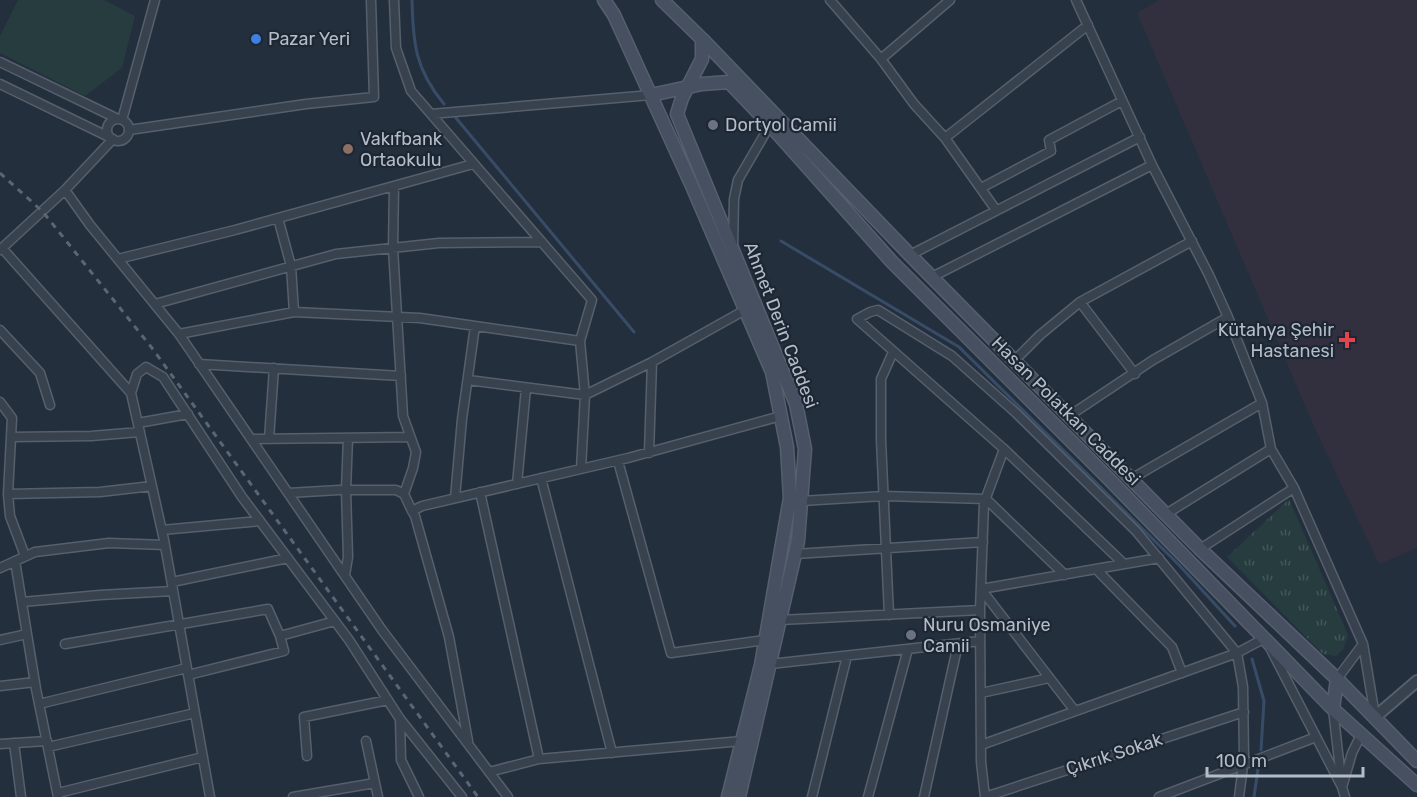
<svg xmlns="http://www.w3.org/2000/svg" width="1417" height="797" font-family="Rubik,sans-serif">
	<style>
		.medical { fill: #32303f }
		.park { fill: url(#park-tufts) }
		.garden { fill: #263c3f }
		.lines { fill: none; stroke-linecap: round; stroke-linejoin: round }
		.stream { stroke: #394c67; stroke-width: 3 }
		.minor-casing { stroke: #565f6c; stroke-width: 11 }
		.tertiary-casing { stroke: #565f6c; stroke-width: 14 }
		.secondary-casing { stroke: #565f6c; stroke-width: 15 }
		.minor { stroke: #38414e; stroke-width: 8 }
		.tertiary { stroke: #38414e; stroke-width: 10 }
		.secondary { stroke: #465061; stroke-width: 12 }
		.rail { stroke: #5a6575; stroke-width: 3; stroke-dasharray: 6 6; stroke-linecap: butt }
		.shop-dot { fill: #3f7fe0; stroke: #1d2633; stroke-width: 2 }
		.worship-dot { fill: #6b7280; stroke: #1d2633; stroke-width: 2 }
		.education-dot { fill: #8d6e63; stroke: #1d2633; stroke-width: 2 }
		.health-dot { fill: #e0444e; stroke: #1d2633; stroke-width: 2 }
		.labels { text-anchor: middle; stroke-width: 4.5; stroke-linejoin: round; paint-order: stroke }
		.poi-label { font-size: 18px; fill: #b4bcc9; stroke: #1d2633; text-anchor: start }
		.street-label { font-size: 18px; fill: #b4bcc9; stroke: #1d2633 }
	</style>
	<defs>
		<pattern id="park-tufts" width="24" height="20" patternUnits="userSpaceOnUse" patternTransform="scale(1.5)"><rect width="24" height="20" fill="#263c3f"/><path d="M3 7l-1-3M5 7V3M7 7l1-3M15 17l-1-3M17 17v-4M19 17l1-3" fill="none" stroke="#435659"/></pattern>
	</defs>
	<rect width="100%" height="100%" fill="#242f3e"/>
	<path class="medical" d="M1159,0H1417V548L1379,564L1316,431L1137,13Z"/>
	<path class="park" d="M1289,499L1348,635L1343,650L1336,656L1323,654L1227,557Z"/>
	<path class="garden" d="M18,0H104L135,16L122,68L85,96L0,53V36Z"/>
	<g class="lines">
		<path class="stream" d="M412,0C413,43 415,69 444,104
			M456,118L634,332
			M781,241L959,347L1179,565L1235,626
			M1252,659L1264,701L1261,750
			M1254,797L1258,769"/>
		<defs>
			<path id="minor" d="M394,0L396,48L411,91L592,300L580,341
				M830,0L881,59L914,104L945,138L996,210
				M1076,0L1152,165L1209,275L1228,317L1262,403L1271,449L1294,488L1363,644L1375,716
				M881,59L950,0
				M0,62L118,119
				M0,84L111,138
				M431,114L651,95
				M107 130a11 11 0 1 1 22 0a11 11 0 1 1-22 0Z
				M122,120L155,0
				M129,130L306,104L374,97L371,0
				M945,138L1088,25
				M394,186L393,248L403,416L416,452L413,468L404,494
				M981,188L1051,151L1049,140L1122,101
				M65,190L90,225L179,334L382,630L508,797
				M278,218L291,266L294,312
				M733,247L734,199L738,180L770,125
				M2,248L131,393L164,540L210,797
				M0,250L65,190L113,139
				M910,255L1140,137
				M118,259L235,230L473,164
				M932,277L1152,165
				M1080,302L1135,374
				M155,304L336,254L439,243L542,242
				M0,330L40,373L50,405
				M179,334L294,312L420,318L580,341L585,395L468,380
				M1015,360L1040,335L1080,302L1192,241
				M199,364L401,376
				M131,393L137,374L146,367L163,377L242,497L349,640L400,719L462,797
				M0,402L12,418L8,494L10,516L25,556
				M1069,416L1153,360L1228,317
				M138,423L188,414
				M11,437L91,436L140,432
				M251,439L410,437
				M269,439L274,368
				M649,453L652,362
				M618,461L671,653L765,640
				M581,469L585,395L652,362L745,310
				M541,478L612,753
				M1131,479L1262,403
				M517,484L526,388
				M480,492L539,759
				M288,493L339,490H396L404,494L412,511
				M8,494L100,492L152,486
				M455,498L462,419L475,326
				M801,501L884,496L986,499L1065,575
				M1166,514L1271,449
				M162,530L260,521
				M1200,549L1294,488
				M795,554L983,542
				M15,561L36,689L58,797
				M1124,564L1004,449L857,319L870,312L878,310L952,356L1016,413L1136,531L1237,653L1243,687L1244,758L1239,797
				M0,568L35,552L109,543L165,545
				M1096,569L1172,647L1182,673
				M345,575L348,557L346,490L348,438
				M172,582L288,558
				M22,602L100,595L173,591
				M889,615L881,440V379L893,352
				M780,620L980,610
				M0,640L27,634
				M65,644L268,609L280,636
				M770,664L980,641
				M188,675L284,651L280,636L335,621
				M1337,679L1363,644
				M0,686L35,682
				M981,693L1049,678
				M39,704L187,668
				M1333,709L1342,787L1345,797
				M1075,711L981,589L1159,558
				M400,719L401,760L419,797
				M366,741L378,797
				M468,741L449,637L415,516L412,511L422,506L628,458L781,416
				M14,743L21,797
				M0,744L47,741
				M981,745L1237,653L1265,638L1342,787
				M48,747L195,713
				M307,756L304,717L388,700
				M489,772L539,759L742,741
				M1343,784L1352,753L1361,735
				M58,793L203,757
				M293,797L375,783
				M812,797L847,656
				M868,797L908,649
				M924,797L958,644
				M985,797L981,762L980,610L984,503L1004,449
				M985,797L1244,712
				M1159,797L1316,737"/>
			<path id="tertiary" d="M1375,717L1417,681"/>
			<path id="secondary" d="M604,0L614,15L692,186L772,372L787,447L790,498L761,665L728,797
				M662,0L702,39V59L682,98L677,114L796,404L805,449L798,541L739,797
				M702,39L910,255L1200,549L1337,679L1417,761
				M651,95L702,84L729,82L770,125L892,262L1107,477L1333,709L1417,785
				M1333,709L1337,679"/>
		</defs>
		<use href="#minor" class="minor-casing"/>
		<use href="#tertiary" class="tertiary-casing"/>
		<use href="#secondary" class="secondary-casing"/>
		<use href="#minor" class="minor"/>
		<use href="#tertiary" class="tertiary"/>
		<use href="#secondary" class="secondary"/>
		<path class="rail" d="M0,173L43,212L152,348L478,797"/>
	</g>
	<circle class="shop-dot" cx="256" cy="39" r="6"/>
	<g class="worship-dot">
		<circle cx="713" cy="125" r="6"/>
		<circle cx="911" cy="635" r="6"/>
	</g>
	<circle class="education-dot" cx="348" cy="149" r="6"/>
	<path class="health-dot" d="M1344 331h6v6h6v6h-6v6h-6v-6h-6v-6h6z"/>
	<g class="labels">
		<g class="poi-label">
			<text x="268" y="45">Pazar Yeri</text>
			<text x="725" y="131">Dortyol Camii</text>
			<text x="360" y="145">Vakıfbank<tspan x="360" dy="21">Ortaokulu</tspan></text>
			<text x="1334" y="336" text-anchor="end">Kütahya Şehir<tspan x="1334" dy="21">Hastanesi</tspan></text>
			<text x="923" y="631">Nuru Osmaniye<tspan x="923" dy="21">Camii</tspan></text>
		</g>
		<g class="street-label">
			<text transform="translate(781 325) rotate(69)" y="6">Ahmet Derin Caddesi</text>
			<text transform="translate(1066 411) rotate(45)" y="6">Hasan Polatkan Caddesi</text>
			<text transform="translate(1114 754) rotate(-18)" y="6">Çıkrık Sokak</text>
		</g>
	</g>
	<path d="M1207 767v9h156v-9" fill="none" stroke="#b4bcc9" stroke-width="3"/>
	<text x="1216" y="767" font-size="18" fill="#b4bcc9" stroke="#1d2633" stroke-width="4.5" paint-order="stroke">100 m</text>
</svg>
